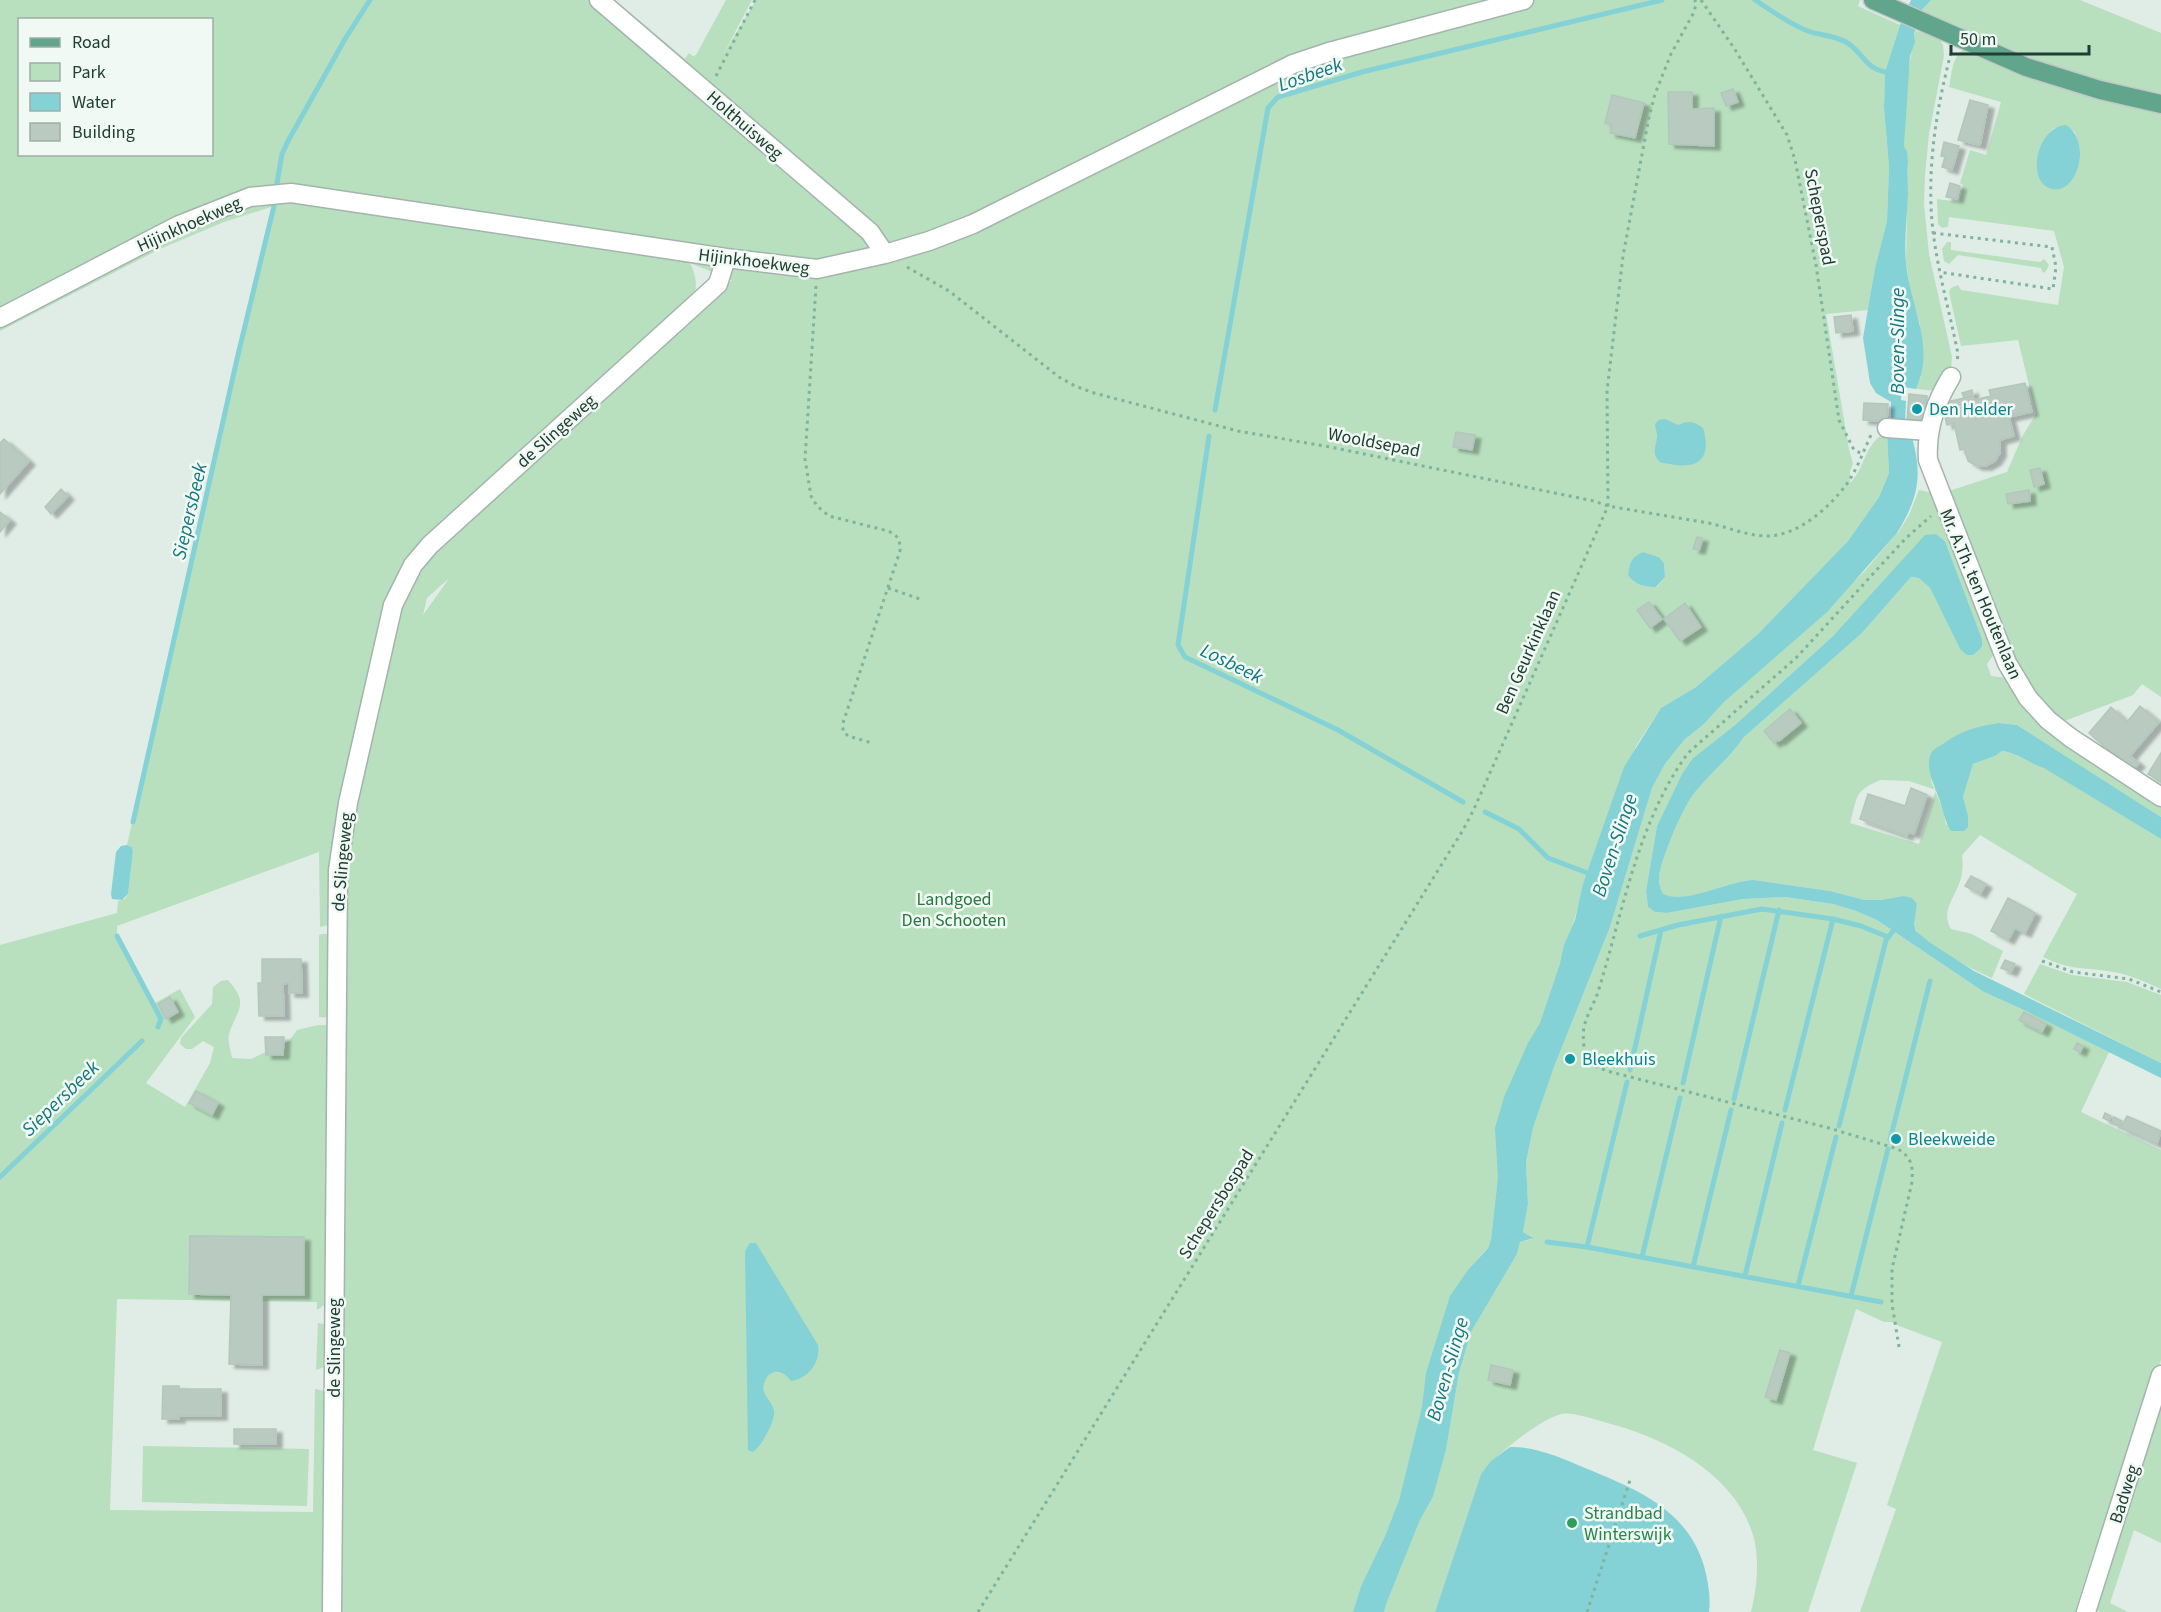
<svg xmlns="http://www.w3.org/2000/svg" width="2161" height="1612" font-family="'Source Sans 3',sans-serif">
	<style>
		.green { fill: #b8dfbe; fill-rule: evenodd }
		.water { fill: #84d2d6 }
		.lines { fill: none; stroke-linecap: round; stroke-linejoin: round }
		.stream { stroke: #84d2d6; stroke-width: 5 }
		.building { fill: #b9cac1; stroke: #b2c7bc; stroke-width: 1.5; filter: url(#shadow) }
		.minor-casing { stroke: #a3b4ad; stroke-width: 21 }
		.major-casing { stroke: #c1c9c6; stroke-width: 21 }
		.path { stroke: #7eb39d; stroke-width: 3; stroke-dasharray: 3 4.5; stroke-linecap: butt }
		.minor { stroke: #fff; stroke-width: 18 }
		.major { stroke: #62a58d; stroke-width: 18 }
		.culture-dot { fill: #0f9aa8; stroke: #f1f9f4; stroke-width: 2 }
		.leisure-dot { fill: #2e9e5b; stroke: #f1f9f4; stroke-width: 2 }
		.labels { text-anchor: middle; stroke-width: 5; stroke-linejoin: round; paint-order: stroke }
		.street-label { font-size: 18px; fill: #203e33; stroke: #f1f9f4 }
		.culture-label { font-size: 18px; fill: #0d838f; stroke: #f1f9f4; text-anchor: start }
		.park-label { font-size: 18px; fill: #27783e; stroke: #f1f9f4 }
		.leisure-label { font-size: 18px; fill: #27864d; stroke: #f1f9f4; text-anchor: start }
		.water-label { font-size: 20px; font-style: italic; fill: #15787f; stroke: #f1f9f4 }
	</style>
	<defs>
		<filter id="shadow"><feDropShadow dx="6" dy="4" stdDeviation="1.5" flood-color="#0004"/></filter>
	</defs>
	<rect width="100%" height="100%" fill="#e0ece6"/>
	<path class="green" d="M0,0H591L699,93L708,79L702,80L607,0H615L685,59L689,53L693,56L696,55L726,0H752L724,53L756,0H1860L1858,6L1900,25L1885,72L1884,108L1889,167L1887,221L1875,268L1868,310L1826,314L1849,449L1853,464L1850,471V483C1865,469 1866,439 1887,433L1889,473L1879,497L1848,541L1758,634L1696,687L1661,708L1636,746L1586,879L1497,1187L1491,1239L1488,1247L1472,1266L1421,1412L1399,1500L1385,1536L1361,1586L1353,1612H337L338,1483L336,1449L342,871L352,804L396,607L416,568L433,548L732,280L690,263C698,279 698,292 689,308L424,544C409,563 398,582 389,604L340,824L334,874L332,924L320,927L319,852L117,926V936L153,1004L180,989L195,1017L146,1083L185,1107L210,1063L214,1047L203,1041L192,1049H186L180,1044L181,1038L212,1004L213,987L221,981L228,980C250,1005 237,1009 229,1034C227,1040 231,1051 232,1058L251,1059L289,1041L297,1030L318,1025H331L330,1301L317,1310V1302L117,1299L110,1510L313,1512L315,1389L325,1391L329,1395L328,1612H0V945L117,913L118,901L125,899L128,894L133,851L132,847L127,845L237,359L274,206L224,222L160,249L0,331V325C41,303 82,282 123,261C175,234 230,202 290,199L669,255L619,235L284,187L246,193L178,219L0,311ZM20,20H212V154H20ZM1643,552L1659,557L1664,563L1665,577L1657,587C1644,587 1635,585 1628,575C1630,562 1631,557 1643,552ZM447,580H448L423,615L427,598Z
		M1931,0H2080L2161,33V97L2052,68L1975,36L1922,10Z
		M1915,31L1938,36L1943,45L1944,56L1929,134L1925,175L1924,204L1929,254L1952,357L1951,368L1938,391L1916,389L1921,377L1920,324L1910,290L1906,262L1908,162L1904,146L1907,79Z
		M1965,49L2161,111V697L2142,684L2133,695L2059,723L2019,677L1946,492L2007,472L2023,435L2036,414L2018,340L1961,346L1949,292L1951,288L1958,285L1961,290L2058,305L2064,267L2054,231L1949,217L1948,227L1942,228L1938,224L1937,199L1959,202L1963,185L1960,183L1970,150L1986,155L2001,102L1949,87C1952,74 1952,55 1965,49ZM2054,128L2074,131C2083,148 2082,166 2071,181L2043,182C2033,162 2037,143 2054,128Z
		M1947,242H1951V250L2040,262L2044,259L2049,265L2046,271L2043,273L2041,268L1958,255L1949,264L1944,261L1942,249Z
		M1919,490L1929,492L1934,490L1996,651L1987,664L1991,676L2008,678L2161,803V817L2017,725L1999,723L1931,781L1943,810L1946,825L1968,815L1963,797L1973,764L1995,756L2002,751C2017,754 2029,763 2044,767L2161,839V989C2143,981 2126,973 2107,971C2080,967 2070,970 2043,957L2077,894L1980,835L1962,855C1963,865 1963,874 1959,884C1953,900 1941,912 1951,929L1972,934L2003,951L1992,978C1975,971 1926,946 1917,931C1911,924 1916,912 1917,904L1903,896L1881,900H1865L1830,891L1754,880C1727,881 1687,905 1663,895C1660,888 1659,884 1659,877C1661,859 1683,806 1694,792C1710,773 1730,758 1744,737L1862,633L1911,577L1919,578L1930,588L1960,649L1982,648V639L1945,541L1936,534L1925,536L1833,636L1735,725L1692,759L1682,774L1657,826L1646,891L1648,907L1655,912L1667,913L1743,899L1785,897L1833,904L1856,911L1877,920L1984,992L2026,1011L2109,1052L2081,1112L2161,1150V1360L2100,1549L2095,1548L2076,1608L2081,1610V1612H1860L1896,1509L1887,1505L1942,1342L1899,1326L1892,1322H1884L1856,1309L1813,1450L1857,1463L1808,1612H1751C1757,1589 1760,1558 1753,1535C1735,1475 1670,1441 1615,1425C1602,1422 1573,1411 1561,1414C1539,1420 1494,1456 1481,1474L1435,1612H1384L1387,1602L1420,1520L1433,1497L1446,1450L1459,1373L1471,1332L1517,1254L1520,1242L1532,1239V1236L1523,1232L1528,1204L1526,1162L1533,1128L1554,1067L1610,927L1652,788L1665,764L1684,740L1704,724L1724,702L1865,571L1897,533H1898L1909,515ZM1880,780L1909,781L1936,790L1919,844L1850,823C1858,796 1853,792 1880,780Z
		M322,934H332V1018L319,1017V935Z
		M2040,964L2072,975L2127,982L2161,995V1063L2024,994Z
		M318,1323L329,1325L327,1366L316,1370Z
		M2161,1390V1543L2134,1530L2110,1603L2128,1612H2099L2095,1605Z
		M143,1446L309,1449L307,1506L142,1502Z"/>
	<path class="water" d="M1911,0H1931L1922,10L1914,34L1915,42L1910,56L1904,146L1907,152L1908,162C1907,173 1908,183 1908,194C1907,217 1904,240 1906,263C1910,306 1936,346 1916,389L1902,387L1901,400L1906,401L1905,423H1891V402L1876,393L1870,383L1863,338L1875,268L1887,221L1889,167L1884,108L1885,72L1900,25Z
		M2066,125C2094,143 2076,199 2049,188C2027,180 2036,127 2066,125Z
		M1665,419L1678,425C1689,420 1694,421 1703,428C1712,458 1699,470 1670,464C1665,463 1661,464 1658,460C1652,453 1656,446 1657,438C1658,433 1655,429 1655,424L1659,420Z
		M1887,433L1911,434C1923,475 1919,497 1897,533L1827,612L1724,702L1704,724L1684,740L1665,764L1652,788L1610,927L1554,1067L1533,1128L1526,1162L1528,1204L1523,1232L1534,1238L1520,1242L1517,1254L1471,1332L1459,1373L1446,1450L1433,1497L1420,1520L1387,1602L1384,1612H1353L1361,1586L1385,1536L1399,1500L1422,1407L1426,1373L1450,1296L1468,1270L1488,1248L1491,1239L1498,1177L1495,1128L1504,1097L1528,1043L1540,1023L1560,964L1564,945L1575,920L1583,884L1624,767L1661,708L1696,687L1758,634L1848,541L1879,497L1889,473Z
		M1936,534L1945,541L1982,639V647L1973,655H1967L1960,649L1930,588L1919,578L1911,577L1862,633L1744,737C1730,758 1710,773 1695,792C1683,806 1661,859 1659,877C1659,884 1660,888 1663,894C1686,905 1727,881 1754,880L1830,891L1865,900H1881L1903,896L1912,898L1917,904L1914,924L1916,931L1929,942L1974,971L2161,1063V1078L2026,1011L1984,992L1877,920L1856,911L1833,904L1785,897L1743,899L1667,913L1655,912L1648,907L1646,891L1657,826L1682,774L1692,759L1735,725L1833,636L1925,535Z
		M1643,552L1659,557L1664,563L1665,577L1656,587C1644,587 1635,585 1628,575C1630,562 1631,557 1643,552Z
		M1999,723L2017,725L2161,817V839L2044,768C2029,763 2017,753 2002,751L1995,756L1973,764L1963,797L1968,815V827L1964,831H1951C1944,821 1943,807 1938,796C1934,784 1926,770 1930,756C1931,750 1938,747 1943,744C1962,730 1976,727 1999,723Z
		M127,845L132,847L133,851L128,894L122,900L112,899L111,894L116,852L121,846Z
		M750,1243H756L818,1345C821,1362 808,1379 791,1381C787,1376 782,1371 775,1372C770,1373 767,1376 765,1381C758,1396 776,1401 774,1415C772,1426 762,1445 753,1452L748,1450L745,1251Z
		M1510,1447C1534,1446 1562,1458 1585,1468C1636,1489 1687,1509 1704,1566C1708,1581 1711,1597 1709,1612H1435L1481,1474L1491,1461Z"/>
	<g class="lines">
		<path class="stream" d="M1755,0C1772,11 1789,24 1808,31C1821,36 1837,35 1849,44C1866,57 1865,69 1890,73
			M277,183L282,154L288,141L345,39L370,0
			M1215,410L1268,108L1278,97L1362,72L1662,0
			M1209,436L1178,645L1185,657L1338,730L1463,802
			M1485,812L1519,829L1548,858L1593,875
			M133,822L237,359L274,206
			M117,936L161,1019L158,1027
			M1640,936L1678,925L1762,909L1833,919L1861,926L1888,937
			M1630,1070L1661,930
			M1683,1083L1721,916
			M1734,1099L1779,910
			M1785,1110L1833,919
			M1839,1126L1886,940L1893,931
			M1890,1140L1930,981
			M0,1177L142,1041
			M1547,1242L1587,1247L1881,1302
			M1587,1247L1627,1082
			M1642,1257L1680,1098
			M1693,1267L1731,1110
			M1745,1276L1782,1123
			M1798,1286L1836,1137
			M1851,1296L1888,1149"/>
	</g>
	<path class="building" d="M1733,89L1738,102L1726,106L1721,93Z
		M1668,92H1692V109L1714,108V146L1669,144Z
		M1612,95L1644,103L1635,138L1610,133L1612,125L1605,123Z
		M1970,100L1988,105L1980,145L1958,140Z
		M1944,142L1959,146L1952,170L1942,167L1945,157L1941,156Z
		M1950,183L1960,186L1957,199L1946,197Z
		M1851,315L1853,331L1836,333L1834,317Z
		M2025,383L2032,412L2009,417L2014,436L2000,440V453L1995,461L1986,466H1977L1968,461L1964,449L1960,450L1954,423L1947,425L1943,409L1947,402L1973,396L1974,400L1991,396L1989,390Z
		M1972,390L1973,396L1964,398L1962,393Z
		M1909,394L1927,396L1926,423L1907,422Z
		M1864,403L1888,404L1887,421L1863,420Z
		M1456,432L1475,435L1472,450L1453,447Z
		M4,439L29,461L0,494V443Z
		M2040,468L2044,484L2034,487L2030,470Z
		M61,489L68,496L51,514L45,507Z
		M2029,490L2030,501L2008,504L2006,494Z
		M0,512L10,520L0,532Z
		M1697,537L1702,538L1699,550L1693,549Z
		M1649,602L1662,619L1650,628L1637,610Z
		M1685,603L1701,627L1680,641L1664,619Z
		M2140,706L2159,722L2130,756L2139,763L2132,771L2089,733L2111,707L2127,722Z
		M1790,709L1801,723L1779,741L1778,740L1774,743L1764,731Z
		M2161,753V782L2148,774Z
		M1911,788L1927,795L1914,834L1908,832L1907,836L1860,819L1868,794L1905,806Z
		M1971,876L1986,884L1980,894L1965,886Z
		M2008,898L2035,913L2025,933L2015,928L2008,940L1991,931Z
		M262,959H301L302,993H289V983L283,984L284,1016H259L258,983H262Z
		M2005,960L2015,964L2011,972L2001,968Z
		M170,997L178,1012L166,1019L158,1004Z
		M2024,1012L2046,1024L2042,1032L2019,1020Z
		M265,1037H284L283,1055H266Z
		M2077,1043L2083,1046L2080,1052L2074,1049Z
		M196,1091L218,1103L212,1115L189,1103Z
		M2105,1113L2111,1116L2109,1121L2103,1118Z
		M2127,1116L2161,1131L2157,1144L2121,1128Z
		M2114,1117L2122,1121L2119,1126L2112,1123Z
		M190,1236L304,1237V1295H262V1365L229,1364L231,1295L189,1294Z
		M1780,1350L1790,1353L1776,1400L1765,1397Z
		M1491,1365L1513,1370L1510,1385L1488,1380Z
		M163,1386H179V1389H221V1416H179V1419H162Z
		M234,1429H276V1444H234Z"/>
	<g class="lines">
		<defs>
			<path id="minor" d="M599,0L870,232L885,254
				M0,318L179,225L250,197L291,193L726,258L817,269L885,254L929,241L973,224L1293,64L1329,52L1524,0
				M1951,377C1935,403 1926,430 1928,460L2007,663L2028,698L2048,720L2071,738L2161,797
				M1887,428L1929,431
				M332,1612L338,870L348,803L393,605L413,565L430,545L718,284L726,258
				M2086,1612L2161,1375"/>
			<path id="major" d="M1873,0L2026,67L2100,90L2161,104"/>
		</defs>
		<use href="#minor" class="minor-casing"/>
		<use href="#major" class="major-casing"/>
		<path class="path" d="M1701,0L1734,48L1787,135L1795,160L1816,265L1839,420L1854,450L1863,454
			M1951,53C1936,109 1926,173 1933,231C1938,273 1950,313 1958,354L1957,362
			M716,76L755,0
			M1933,233L2052,247L2056,267L2053,289L1939,272
			M907,267L949,291L1059,377L1075,386L1094,393L1238,431L1330,447L1594,501L1608,506C1641,512 1675,517 1708,523C1728,527 1747,536 1767,536C1797,536 1828,509 1846,485C1857,470 1863,452 1871,435
			M816,286L805,459L811,496L817,506L829,516L888,531C899,536 900,540 900,551L843,723V731L848,736L872,743
			M888,588L920,599
			M2042,961L2073,972L2129,979L2161,992
			M1899,1347L1892,1304V1269L1912,1182C1913,1166 1912,1158 1898,1149L1829,1128L1611,1072L1585,1063C1585,1052 1582,1038 1584,1027C1587,1014 1594,1004 1598,992C1623,912 1637,823 1688,753L1797,657L1905,539L1931,516
			M978,1612L1463,830L1474,809L1608,506L1607,391L1623,256L1649,117L1655,94L1671,54L1693,14L1696,5L1695,0
			M1587,1612L1631,1477"/>
		<use href="#minor" class="minor"/>
		<use href="#major" class="major"/>
	</g>
	<g class="culture-dot">
		<circle cx="1917" cy="409" r="6"/>
		<circle cx="1570" cy="1059" r="6"/>
		<circle cx="1896" cy="1139" r="6"/>
	</g>
	<circle class="leisure-dot" cx="1572" cy="1523" r="6"/>
	<g class="labels">
		<g class="street-label">
			<text transform="translate(745 125) rotate(41)" y="6">Holthuisweg</text>
			<text transform="translate(1820 217) rotate(79)" y="6">Scheperspad</text>
			<text transform="translate(189 224) rotate(-24)" y="6">Hijinkhoekweg</text>
			<text transform="translate(754 261) rotate(7)" y="6">Hijinkhoekweg</text>
			<text transform="translate(556 431) rotate(-42)" y="6">de Slingeweg</text>
			<text transform="translate(1374 442) rotate(11)" y="6">Wooldsepad</text>
			<text transform="translate(1981 594) rotate(67)" y="6">Mr. A.Th. ten Houtenlaan</text>
			<text transform="translate(1528 652) rotate(-66)" y="6">Ben Geurkinklaan</text>
			<text transform="translate(342 862) rotate(-85)" y="6">de Slingeweg</text>
			<text transform="translate(1216 1204) rotate(-58)" y="6">Schepersbospad</text>
			<text transform="translate(334 1348) rotate(-90)" y="6">de Slingeweg</text>
			<text transform="translate(2124 1494) rotate(-72)" y="6">Badweg</text>
		</g>
		<g class="culture-label">
			<text x="1929" y="415">Den Helder</text>
			<text x="1582" y="1065">Bleekhuis</text>
			<text x="1908" y="1145">Bleekweide</text>
		</g>
		<g class="park-label">
			<text x="954" y="905">Landgoed<tspan x="954" dy="21">Den Schooten</tspan></text>
		</g>
		<g class="leisure-label">
			<text x="1584" y="1519">Strandbad<tspan x="1584" dy="21">Winterswijk</tspan></text>
		</g>
		<g class="water-label">
			<text transform="translate(1310 74) rotate(-19)" y="7">Losbeek</text>
			<text transform="translate(1897 341) rotate(-90)" y="7">Boven-Slinge</text>
			<text transform="translate(189 511) rotate(-77)" y="7">Siepersbeek</text>
			<text transform="translate(1232 663) rotate(26)" y="7">Losbeek</text>
			<text transform="translate(1614 845) rotate(-72)" y="7">Boven-Slinge</text>
			<text transform="translate(60 1098) rotate(-44)" y="7">Siepersbeek</text>
			<text transform="translate(1447 1369) rotate(-74)" y="7">Boven-Slinge</text>
		</g>
	</g>
	<rect x="18" y="18" width="195" height="138" fill="#f1f9f4" stroke="#9daea7" stroke-width="1.5"/>
	<rect x="30" y="38" width="30" height="9" fill="#62a58d" stroke="#9daea7" stroke-width="1.5"/>
	<text x="72" y="48" font-size="18" fill="#203e33">Road</text>
	<rect x="30" y="63" width="30" height="18" fill="#b8dfbe" stroke="#9daea7" stroke-width="1.5"/>
	<text x="72" y="78" font-size="18" fill="#203e33">Park</text>
	<rect x="30" y="93" width="30" height="18" fill="#84d2d6" stroke="#9daea7" stroke-width="1.5"/>
	<text x="72" y="108" font-size="18" fill="#203e33">Water</text>
	<rect x="30" y="123" width="30" height="18" fill="#b9cac1" stroke="#9daea7" stroke-width="1.5"/>
	<text x="72" y="138" font-size="18" fill="#203e33">Building</text>
	<path d="M1951 45v9h138v-9" fill="none" stroke="#203e33" stroke-width="3"/>
	<text x="1960" y="45" font-size="18" fill="#203e33" stroke="#f1f9f4" stroke-width="4.5" paint-order="stroke">50 m</text>
</svg>
